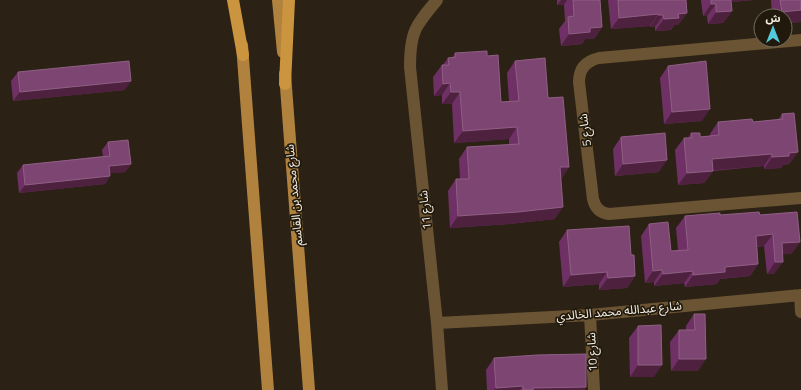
<svg xmlns="http://www.w3.org/2000/svg" width="801" height="390" font-family="'Titillium Web','Noto Sans Arabic',sans-serif">
	<style>
		.lines { fill: none; stroke-linecap: round; stroke-linejoin: round }
		.minor { stroke: #6a5434; stroke-width: 12 }
		.major { stroke: #b0823d; stroke-width: 12 }
		.highway { stroke: #cb943e; stroke-width: 12 }
		.wall { fill: #6f3065 }
		.shaded-wall { fill: #4e223f }
		.building { fill: #7d4572; stroke: #905f84 }
		.labels { text-anchor: middle; stroke-width: 3.5; stroke-linejoin: round; paint-order: stroke }
		.street-label { font-size: 12px; fill: #f4eee5; stroke: #21190b }
	</style>
	<rect width="100%" height="100%" fill="#2b2215"/>
	<g class="lines">
		<path class="minor" d="M437,0C415,26 410,32 410,67L437,323L442,390
			M801,40L599,58C586,61 579,69 579,82L593,199C595,208 600,213 609,214L801,198
			M800,295L801,312
			M590,315L594,390
			M437,323L590,315L801,295"/>
		<path class="major" d="M278,0L283,52
			M242,45L268,390
			M285,74L309,390"/>
		<path class="highway" d="M233,0L243,55
			M285,84L289,0"/>
	</g>
	<path class="wall" d="M557,0H600L602,27L594,39H585L582,44L561,46L559,29L565,21L564,5H557Z
		M608,0H686L687,13L678,25H674L671,30L655,31V27H650V26L611,29Z
		M701,0H753L731,2L732,11L723,23L708,24L707,16H703Z
		M771,0H801V22L785,23V16H772Z
		M455,53L487,56L501,102L509,101L507,73L515,61L548,98L569,167L561,179L555,219L509,224L450,228L448,191L456,179H460L459,159L467,147L509,145V139L454,143L452,104H442V95L434,96L433,77L442,65H443L448,58H452Z
		M668,66L702,121L664,124L660,78Z
		M18,72L125,90L13,101L11,81Z
		M782,114L798,152L789,164L783,165L781,168L764,169V166L713,171L704,183L678,185L675,150L684,138H688L691,133L700,137L710,136V134L718,122H753L778,120Z
		M621,137L659,172L615,176L613,149Z
		M108,142L131,164L125,172L110,173V176L105,184L19,193L17,173L23,165L103,156L102,150Z
		M720,215H760L800,242L791,254H782L774,274H767L764,246L757,247L758,264L750,276L720,279L717,284L685,287L684,283L654,286V282L645,283L641,236L649,224L671,251L678,250L676,228L685,216Z
		M567,230L631,255L635,276L627,288L599,290V284L563,287L559,242Z
		M694,314L698,371H671L670,342L679,330H686V326Z
		M638,326L654,377H630L629,338Z
		M494,358L586,387L584,390H487L486,370Z"/>
	<path class="shaded-wall" d="M561,0H567L564,5H557Z
		M724,0H753L722,3Z
		M711,4H716L707,16H703Z
		M801,10V22L785,23V16H779L782,12Z
		M732,11L723,23L708,24L716,12Z
		M687,13L678,25H674L671,30L655,31L664,19L678,14Z
		M658,14L650,26L611,29L619,18Z
		M658,15H663L655,27H650Z
		M602,27L594,39H585L582,44L561,46L569,34L590,28Z
		M131,81L125,90L13,101L20,92Z
		M450,83L442,95L434,96L443,84Z
		M451,92H460L452,104H442Z
		M710,109L702,121L664,124L672,112Z
		M517,127L509,139L454,143L463,131Z
		M798,152L789,164L783,165L781,168L764,169L772,157L789,153Z
		M772,154L764,166L703,171L712,159Z
		M667,160L659,172L615,176L623,164Z
		M131,164L125,172L104,174L109,166Z
		M560,167H569L561,179Z
		M713,171L704,183L678,185L687,173Z
		M110,176L105,184L19,193L25,185Z
		M563,207L555,219L509,224L450,228L458,216Z
		M773,234L764,246L747,248L756,236Z
		M800,242L791,254L775,255L782,243Z
		M775,262H783L774,274H767Z
		M758,264L750,276L720,279L717,284L685,287L693,275L725,267Z
		M662,270L654,282L645,283L653,271Z
		M693,271L684,283L654,286L663,274Z
		M607,272L599,284L563,287L571,275Z
		M635,276L627,288L599,290L608,278Z
		M679,359H706L698,371H671Z
		M638,365H662L654,377H630Z
		M523,386L520,390H494L496,388Z
		M586,387L584,390H532L533,388Z"/>
	<path class="building" d="M573,0H600L602,27L590,28V32L569,34L568,17L574,16Z
		M618,0H686L687,13L678,14L679,18L664,19L663,15H658V14L619,18Z
		M711,0H731L732,11L716,12V4H711Z
		M780,0H801V10L782,12Z
		M487,51V56L498,55L501,102L519,101L515,61L545,58L548,98L563,97L569,167H560L563,207L518,212L458,216L456,179H469L467,147L519,144L517,127L463,131L460,92H451L450,83L443,84L442,65H449L448,58L456,57L455,53Z
		M129,61L131,81L20,92L18,72Z
		M706,61L710,109L672,112L668,66Z
		M794,113L798,152L789,153V156L772,157V154L712,159L713,171L687,173L684,138H692L691,133H700V137L719,135L718,122L752,119L753,122L783,119L782,114Z
		M665,133L667,160L623,164L621,137Z
		M128,140L131,164L109,166L110,176L25,185L23,165L110,156L108,142Z
		M759,212L760,215L797,212L800,242L782,243L783,262H775L773,234L756,236L758,264L725,267V272L693,275V271L663,274L662,270L653,271L649,224L668,222L671,251L688,250L685,216L720,213V215Z
		M629,226L631,255H634L635,276L608,278L607,272L571,275L567,230Z
		M694,314H705L706,359H679V330H695Z
		M661,325L662,365H638V326Z
		M586,354V387L533,388V390H523V386L496,388L494,358L537,355Z"/>
	<g class="labels">
		<g class="street-label">
			<text transform="translate(585 130) rotate(-97)" y="4">شارع 5</text>
			<text transform="translate(294 195) rotate(-95)" y="4">شارع محمد بن القاسم</text>
			<text transform="translate(425 210) rotate(-96)" y="4">شارع 11</text>
			<text transform="translate(619 311) rotate(-5)" y="4">شارع عبدالله محمد الخالدي</text>
			<text transform="translate(592 352) rotate(-93)" y="4">شارع 10</text>
		</g>
	</g>
	<g transform="translate(773 28)"><circle r="19" fill="#21190b" stroke="#756e62"/>
	<path d="M0-3L7 15L0 10L-7 15Z" fill="#53cadc"/>
	<text y="-6" font-size="11" font-weight="bold" text-anchor="middle" fill="#f4eee5">ش</text>
	</g>
</svg>
